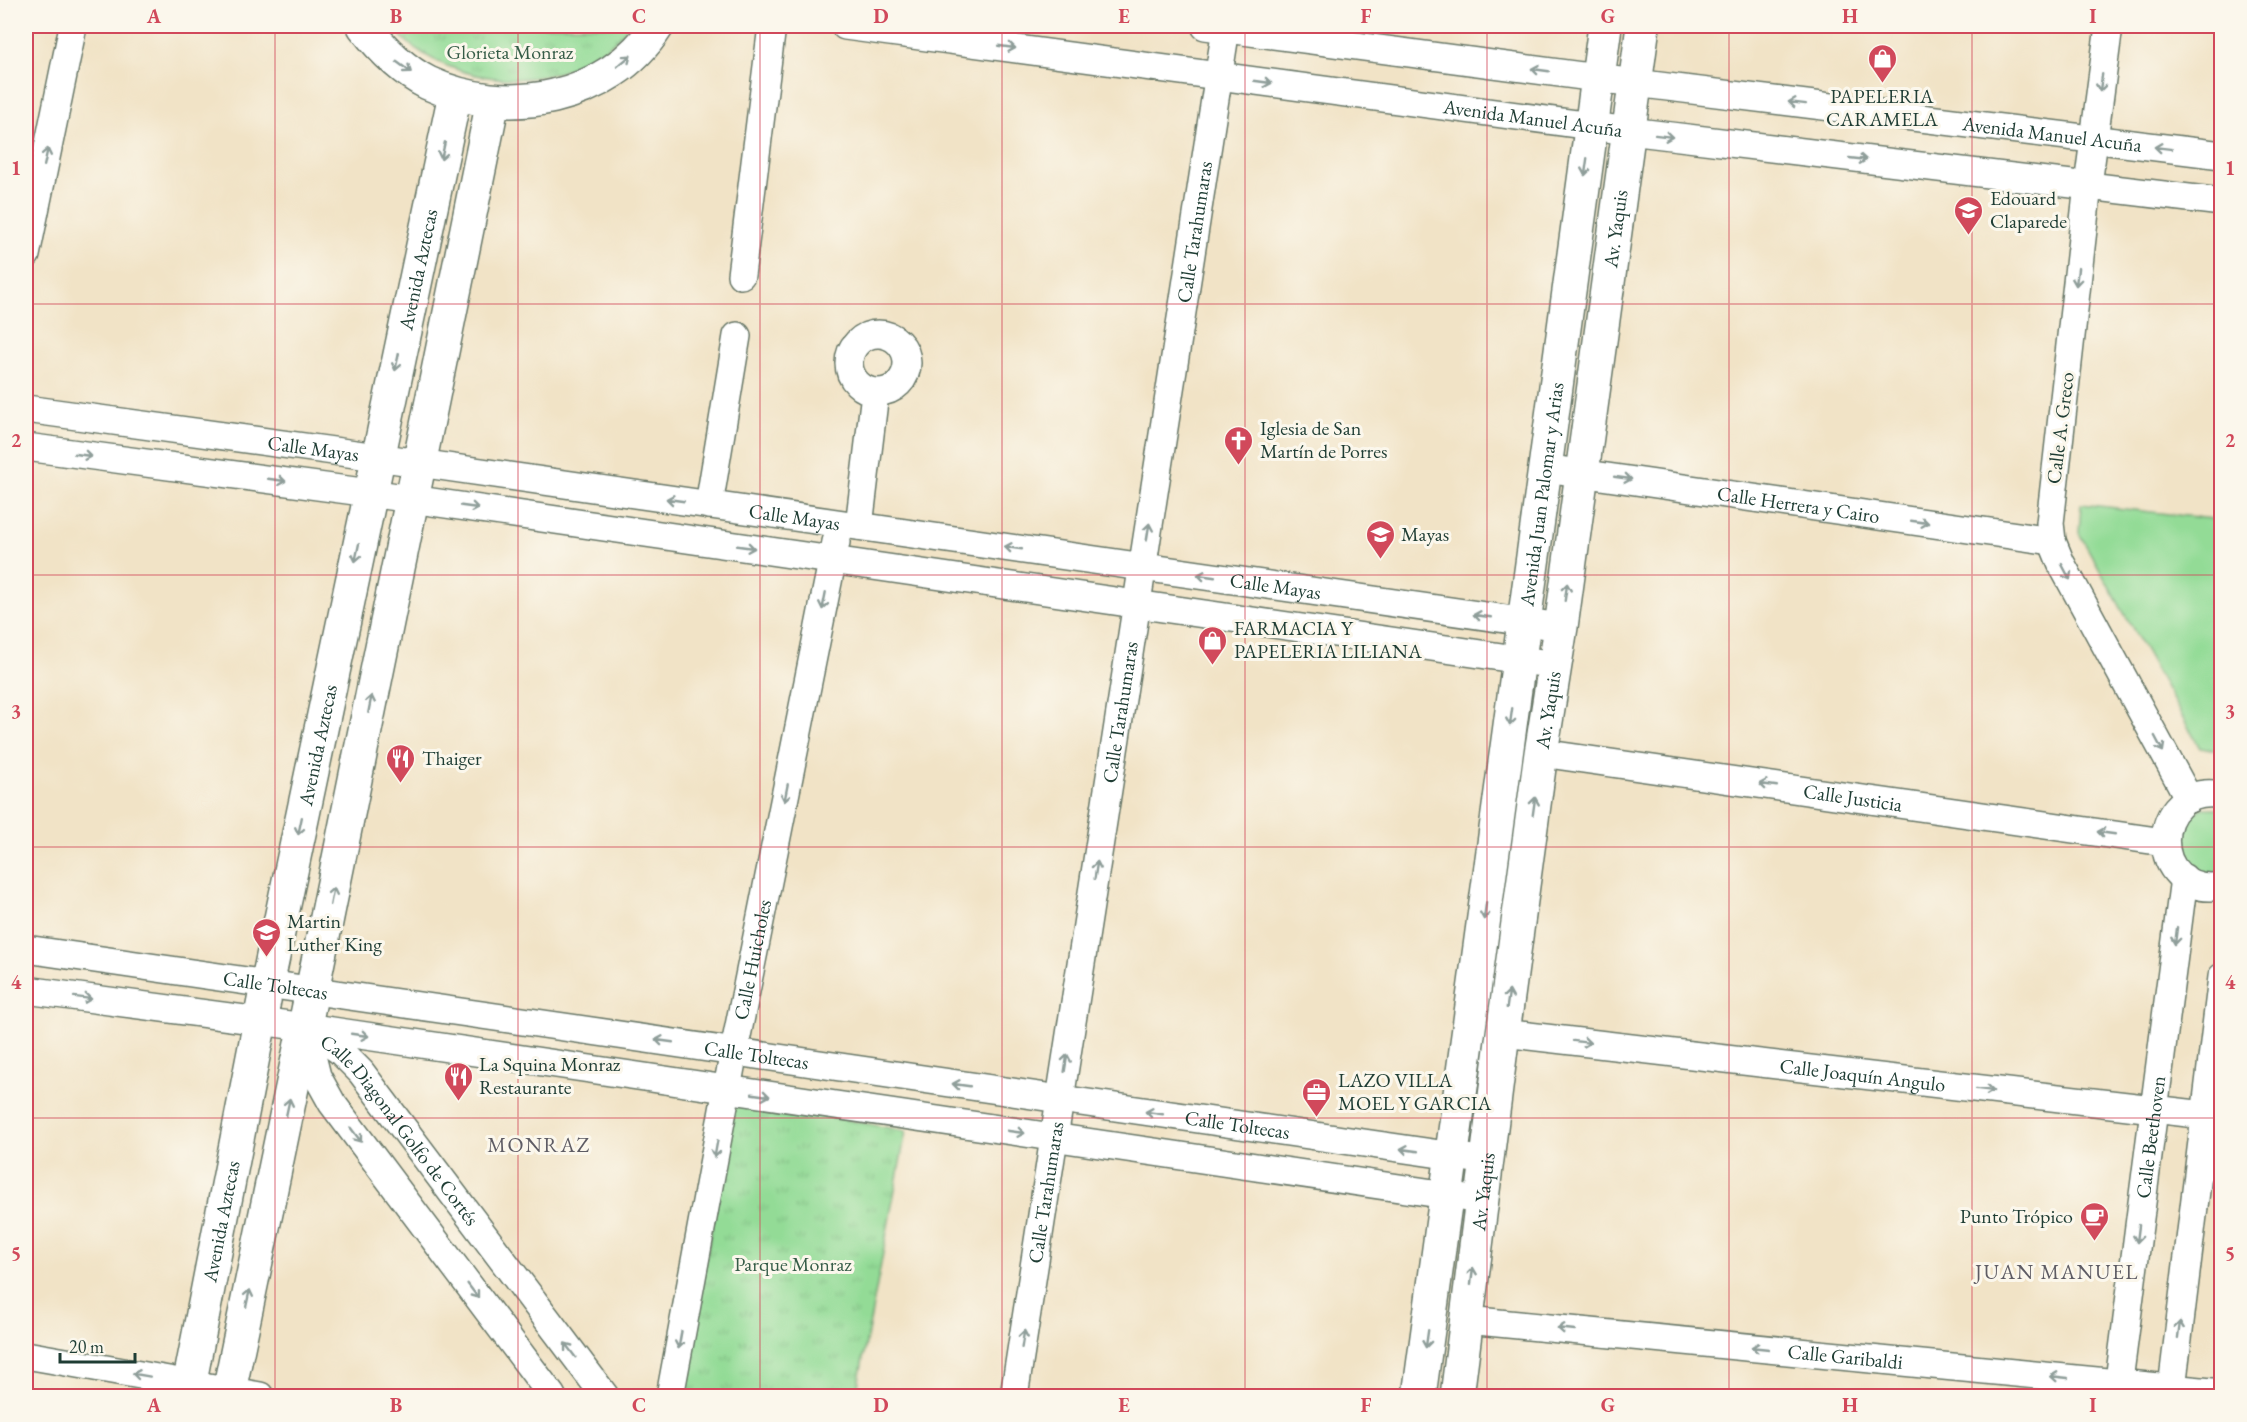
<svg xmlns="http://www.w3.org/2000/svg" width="2247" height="1422" font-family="'EB Garamond',serif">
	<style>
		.green { fill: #93db96; stroke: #598c65; stroke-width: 1.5 }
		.park { fill: url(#park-tufts); stroke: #598c65; stroke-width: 1.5 }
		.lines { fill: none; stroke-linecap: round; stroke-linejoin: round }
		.minor-casing { stroke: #687767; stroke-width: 30 }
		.tertiary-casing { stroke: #687767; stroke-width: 36 }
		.minor { stroke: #fff; stroke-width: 27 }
		.tertiary { stroke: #fff; stroke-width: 33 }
		.oneway { stroke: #8f9e9a }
		.grid { fill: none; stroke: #d1495b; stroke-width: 1.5; stroke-opacity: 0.55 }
		.labels { text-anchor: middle; stroke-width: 6; stroke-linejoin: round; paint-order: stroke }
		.park-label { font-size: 20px; fill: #365d48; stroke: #fbf7ec }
		.poi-label { font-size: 20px; fill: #1f3d34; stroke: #fbf7ec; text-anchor: start }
		.street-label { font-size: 20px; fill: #1f3d34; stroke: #fbf7ec }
		.neighbourhood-label { font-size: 21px; letter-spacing: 1.5px; fill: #5e5c64; stroke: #fbf7ec }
		.neatline { fill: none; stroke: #d1495b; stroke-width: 2 }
		.grid-label { font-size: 20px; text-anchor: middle; font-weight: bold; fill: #d1495b }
	</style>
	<defs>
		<pattern id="park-tufts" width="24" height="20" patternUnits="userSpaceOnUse" patternTransform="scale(1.5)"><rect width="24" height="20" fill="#93db96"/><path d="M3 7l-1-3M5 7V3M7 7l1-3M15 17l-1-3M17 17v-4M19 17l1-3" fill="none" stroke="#7ebd82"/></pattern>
	</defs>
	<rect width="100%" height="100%" fill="#fbf7ec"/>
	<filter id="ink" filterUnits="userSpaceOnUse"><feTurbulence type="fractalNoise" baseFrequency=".0167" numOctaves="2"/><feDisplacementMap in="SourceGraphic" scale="12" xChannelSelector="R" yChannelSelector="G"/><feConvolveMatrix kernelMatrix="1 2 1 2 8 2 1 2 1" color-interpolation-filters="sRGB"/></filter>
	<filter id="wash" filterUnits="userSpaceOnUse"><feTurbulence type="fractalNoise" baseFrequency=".008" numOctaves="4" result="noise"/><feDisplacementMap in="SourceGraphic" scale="24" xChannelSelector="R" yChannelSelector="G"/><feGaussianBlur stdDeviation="1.35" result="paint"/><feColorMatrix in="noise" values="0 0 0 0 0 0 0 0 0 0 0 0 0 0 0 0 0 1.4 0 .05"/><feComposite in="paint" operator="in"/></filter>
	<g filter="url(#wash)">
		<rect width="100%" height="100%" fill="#f1e3c6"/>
		<path class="green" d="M2081,504L2221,520V751L2200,748L2079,533Z
			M2202,808H2221V872C2181,882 2159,830 2202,808Z"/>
		<path class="park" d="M391,26H629C571,99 450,94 391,26Z
			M736,1099L906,1131L856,1396H680Z"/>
	</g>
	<g filter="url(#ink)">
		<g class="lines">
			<defs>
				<g id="minor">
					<path id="s1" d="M845,26L1629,131L2222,202"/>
					<path id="s2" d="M1205,26L1635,83L2222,155"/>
					<path d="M2109,26L2088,185L2050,523L2052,541L2061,563L2189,799"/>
					<path d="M26,255L73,26"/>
					<path d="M741,275L772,26"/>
					<circle cx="878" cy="363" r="29"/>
					<path id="s3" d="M26,409L377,457L1561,627"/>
					<path d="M26,447L370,493L1556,665"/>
					<path id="s4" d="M1545,468L2052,541"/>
					<path d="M709,505L737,336"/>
					<path d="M859,526L875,393"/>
					<path id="s5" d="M1541,753L2164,842"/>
					<path d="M2222,795C2147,781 2146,899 2222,886"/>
					<path id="s6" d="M26,949L1488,1161"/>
					<path d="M26,990L305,1027L1467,1198"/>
					<path d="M305,1028L317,1076L332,1103L552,1396"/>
					<path id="s7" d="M311,1031L339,1050L361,1072L605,1396"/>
					<path id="s8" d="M1503,1033L2222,1117"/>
					<path id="s9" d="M1467,1320L2222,1393"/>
					<path d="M26,1355L260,1396"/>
					<path id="s10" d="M670,1396L734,1051L836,542"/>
					<path id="s11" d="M1014,1396L1226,28"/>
					<path id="s12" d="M2117,1396L2184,878"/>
					<path d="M2171,1396L2222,977"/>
				</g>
				<g id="tertiary">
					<path d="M364,26C381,48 402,70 428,83C506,119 609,101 657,26"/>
					<path id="s13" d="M187,1396L267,985L455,94"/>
					<path d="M228,1396L312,991L493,101"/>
					<path id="s14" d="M1419,1396L1605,26"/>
					<path id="s15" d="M1457,1396L1503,1033L1541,753L1561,627L1643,26"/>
				</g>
			</defs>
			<use href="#minor" class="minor-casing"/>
			<use href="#tertiary" class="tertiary-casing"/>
			<use href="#minor" class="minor"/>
			<use href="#tertiary" class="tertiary"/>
		</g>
		<defs><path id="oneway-shaft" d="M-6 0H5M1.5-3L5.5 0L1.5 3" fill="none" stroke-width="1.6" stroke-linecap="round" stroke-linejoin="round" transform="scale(1.5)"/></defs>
		<g class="oneway">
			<use href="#oneway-shaft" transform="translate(1007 47) rotate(8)"/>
			<use href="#oneway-shaft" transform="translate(624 61) rotate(-39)"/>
			<use href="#oneway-shaft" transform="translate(404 67) rotate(36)"/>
			<use href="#oneway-shaft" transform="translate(1540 70) rotate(-172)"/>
			<use href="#oneway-shaft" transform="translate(1263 82) rotate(8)"/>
			<use href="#oneway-shaft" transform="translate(2101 83) rotate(98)"/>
			<use href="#oneway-shaft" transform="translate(1797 103) rotate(-173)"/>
			<use href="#oneway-shaft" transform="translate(1664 136) rotate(7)"/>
			<use href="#oneway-shaft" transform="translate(2163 148) rotate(-173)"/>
			<use href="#oneway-shaft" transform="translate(443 151) rotate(102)"/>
			<use href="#oneway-shaft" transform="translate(46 157) rotate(-78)"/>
			<use href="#oneway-shaft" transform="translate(1858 159) rotate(6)"/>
			<use href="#oneway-shaft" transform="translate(1586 167) rotate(98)"/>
			<use href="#oneway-shaft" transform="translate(2077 277) rotate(97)"/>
			<use href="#oneway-shaft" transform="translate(397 362) rotate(102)"/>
			<use href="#oneway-shaft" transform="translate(83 455) rotate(8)"/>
			<use href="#oneway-shaft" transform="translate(1623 478) rotate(8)"/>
			<use href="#oneway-shaft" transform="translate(277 480) rotate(8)"/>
			<use href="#oneway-shaft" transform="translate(675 500) rotate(-172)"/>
			<use href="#oneway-shaft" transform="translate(470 507) rotate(8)"/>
			<use href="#oneway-shaft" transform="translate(1920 522) rotate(8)"/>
			<use href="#oneway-shaft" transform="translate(1148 532) rotate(-81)"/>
			<use href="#oneway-shaft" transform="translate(746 547) rotate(8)"/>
			<use href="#oneway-shaft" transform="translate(1013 548) rotate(-172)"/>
			<use href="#oneway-shaft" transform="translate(357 553) rotate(102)"/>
			<use href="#oneway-shaft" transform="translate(2066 572) rotate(62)"/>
			<use href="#oneway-shaft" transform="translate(1206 576) rotate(-172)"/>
			<use href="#oneway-shaft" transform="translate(1566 592) rotate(-82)"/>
			<use href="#oneway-shaft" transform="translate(824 601) rotate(101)"/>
			<use href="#oneway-shaft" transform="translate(1482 616) rotate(-172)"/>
			<use href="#oneway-shaft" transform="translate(370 704) rotate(-79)"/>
			<use href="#oneway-shaft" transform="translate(1511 717) rotate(98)"/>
			<use href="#oneway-shaft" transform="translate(2159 744) rotate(62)"/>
			<use href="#oneway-shaft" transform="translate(1768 785) rotate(-172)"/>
			<use href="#oneway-shaft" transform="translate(786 793) rotate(101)"/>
			<use href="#oneway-shaft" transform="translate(1534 806) rotate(-82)"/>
			<use href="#oneway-shaft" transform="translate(300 826) rotate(102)"/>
			<use href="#oneway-shaft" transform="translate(2106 833) rotate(-172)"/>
			<use href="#oneway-shaft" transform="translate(1096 870) rotate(-81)"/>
			<use href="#oneway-shaft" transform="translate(332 896) rotate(-79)"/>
			<use href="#oneway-shaft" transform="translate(1485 911) rotate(98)"/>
			<use href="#oneway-shaft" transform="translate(2176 936) rotate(97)"/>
			<use href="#oneway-shaft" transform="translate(83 998) rotate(7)"/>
			<use href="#oneway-shaft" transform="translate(1508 999) rotate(-82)"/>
			<use href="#oneway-shaft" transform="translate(360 1035) rotate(8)"/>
			<use href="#oneway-shaft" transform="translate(664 1041) rotate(-172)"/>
			<use href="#oneway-shaft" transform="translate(1582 1042) rotate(7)"/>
			<use href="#oneway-shaft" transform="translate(1066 1063) rotate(-81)"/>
			<use href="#oneway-shaft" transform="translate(961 1085) rotate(-172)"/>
			<use href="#oneway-shaft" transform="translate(1985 1090) rotate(7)"/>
			<use href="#oneway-shaft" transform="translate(761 1095) rotate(8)"/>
			<use href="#oneway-shaft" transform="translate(288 1107) rotate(-78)"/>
			<use href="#oneway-shaft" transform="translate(1154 1113) rotate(-172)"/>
			<use href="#oneway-shaft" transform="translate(1016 1132) rotate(8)"/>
			<use href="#oneway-shaft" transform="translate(356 1135) rotate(53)"/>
			<use href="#oneway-shaft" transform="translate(716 1149) rotate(100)"/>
			<use href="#oneway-shaft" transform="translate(1409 1150) rotate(-172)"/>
			<use href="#oneway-shaft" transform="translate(2138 1234) rotate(97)"/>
			<use href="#oneway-shaft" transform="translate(1472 1276) rotate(-83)"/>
			<use href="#oneway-shaft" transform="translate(473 1291) rotate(53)"/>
			<use href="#oneway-shaft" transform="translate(248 1298) rotate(-78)"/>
			<use href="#oneway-shaft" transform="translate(1566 1329) rotate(-174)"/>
			<use href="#oneway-shaft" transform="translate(2179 1330) rotate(-83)"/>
			<use href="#oneway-shaft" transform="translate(1023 1339) rotate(-81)"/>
			<use href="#oneway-shaft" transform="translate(1427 1339) rotate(98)"/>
			<use href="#oneway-shaft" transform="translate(680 1340) rotate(100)"/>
			<use href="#oneway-shaft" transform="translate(1760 1348) rotate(-174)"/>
			<use href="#oneway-shaft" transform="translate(570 1350) rotate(-127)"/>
			<use href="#oneway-shaft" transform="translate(141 1375) rotate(-170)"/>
			<use href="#oneway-shaft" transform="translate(2059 1377) rotate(-174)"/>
		</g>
	</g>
	<path class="grid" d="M275,26V1396M518,26V1396M760,26V1396M1002,26V1396M1245,26V1396M1487,26V1396M1729,26V1396M1972,26V1396M26,304H2222M26,575H2222M26,847H2222M26,1118H2222"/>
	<defs>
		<symbol id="shop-pin" viewBox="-11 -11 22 30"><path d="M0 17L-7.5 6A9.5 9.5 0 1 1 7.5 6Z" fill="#d1495b" stroke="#fbf7ec"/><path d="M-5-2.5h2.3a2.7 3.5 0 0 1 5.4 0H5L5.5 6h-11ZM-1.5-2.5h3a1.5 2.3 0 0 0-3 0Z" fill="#fff"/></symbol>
		<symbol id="school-pin" viewBox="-11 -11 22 30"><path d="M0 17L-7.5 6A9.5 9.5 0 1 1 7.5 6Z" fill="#d1495b" stroke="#fbf7ec"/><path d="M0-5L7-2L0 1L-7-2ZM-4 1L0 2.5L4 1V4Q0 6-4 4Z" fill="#fff"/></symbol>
		<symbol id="church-pin" viewBox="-11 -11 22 30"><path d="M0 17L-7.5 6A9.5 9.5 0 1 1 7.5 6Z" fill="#d1495b" stroke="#fbf7ec"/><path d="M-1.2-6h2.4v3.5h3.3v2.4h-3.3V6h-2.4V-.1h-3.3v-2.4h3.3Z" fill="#fff"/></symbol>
		<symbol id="restaurant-pin" viewBox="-11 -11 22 30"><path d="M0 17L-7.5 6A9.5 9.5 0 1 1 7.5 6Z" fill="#d1495b" stroke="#fbf7ec"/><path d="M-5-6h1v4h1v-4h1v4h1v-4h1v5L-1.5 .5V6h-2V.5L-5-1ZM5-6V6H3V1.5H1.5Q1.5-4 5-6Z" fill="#fff"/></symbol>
		<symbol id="office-pin" viewBox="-11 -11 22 30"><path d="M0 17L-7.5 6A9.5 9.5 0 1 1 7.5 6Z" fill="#d1495b" stroke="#fbf7ec"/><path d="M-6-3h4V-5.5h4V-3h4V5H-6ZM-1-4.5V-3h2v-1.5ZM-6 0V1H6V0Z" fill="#fff"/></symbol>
		<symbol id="cafe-pin" viewBox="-11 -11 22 30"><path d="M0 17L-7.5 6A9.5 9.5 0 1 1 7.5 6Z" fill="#d1495b" stroke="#fbf7ec"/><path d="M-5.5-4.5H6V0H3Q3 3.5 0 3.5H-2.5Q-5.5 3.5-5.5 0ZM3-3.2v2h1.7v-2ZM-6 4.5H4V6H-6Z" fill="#fff"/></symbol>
	</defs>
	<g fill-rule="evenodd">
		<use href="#shop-pin" x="1866" y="42" width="33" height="45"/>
		<use href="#school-pin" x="1952" y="194" width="33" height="45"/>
		<use href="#church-pin" x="1222" y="424" width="33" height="45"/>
		<use href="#school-pin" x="1364" y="518" width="33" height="45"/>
		<use href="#shop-pin" x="1196" y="624" width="33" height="45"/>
		<use href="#restaurant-pin" x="384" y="742" width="33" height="45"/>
		<use href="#school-pin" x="250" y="916" width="33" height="45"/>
		<use href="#restaurant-pin" x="442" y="1060" width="33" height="45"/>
		<use href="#office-pin" x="1300" y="1076" width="33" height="45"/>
		<use href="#cafe-pin" x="2078" y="1200" width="33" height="45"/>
	</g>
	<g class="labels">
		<g class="park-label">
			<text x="510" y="59">Glorieta Monraz</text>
			<text x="793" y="1271">Parque Monraz</text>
		</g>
		<g class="poi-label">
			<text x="1882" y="103" text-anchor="middle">PAPELERIA<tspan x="1882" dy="23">CARAMELA</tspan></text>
			<text x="1990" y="205">Edouard<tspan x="1990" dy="23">Claparede</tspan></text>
			<text x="1260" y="435">Iglesia de San<tspan x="1260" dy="23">Martín de Porres</tspan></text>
			<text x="1401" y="541">Mayas</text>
			<text x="1234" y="635">FARMACIA Y<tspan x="1234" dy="23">PAPELERIA LILIANA</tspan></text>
			<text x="422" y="765">Thaiger</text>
			<text x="287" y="928">Martin<tspan x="287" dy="23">Luther King</tspan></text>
			<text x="479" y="1071">La Squina Monraz<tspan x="479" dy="23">Restaurante</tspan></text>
			<text x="1338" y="1087">LAZO VILLA<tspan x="1338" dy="23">MOEL Y GARCIA</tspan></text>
			<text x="2073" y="1223" text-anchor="end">Punto Trópico</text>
		</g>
		<g class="street-label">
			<text dy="7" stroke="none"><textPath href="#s1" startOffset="694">Avenida Manuel Acuña</textPath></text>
			<text dy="7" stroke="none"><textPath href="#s2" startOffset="854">Avenida Manuel Acuña</textPath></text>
			<text dy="7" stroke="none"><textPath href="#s15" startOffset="1178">Av. Yaquis</textPath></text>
			<text dy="7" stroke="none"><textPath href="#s11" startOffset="1178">Calle Tarahumaras</textPath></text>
			<text dy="7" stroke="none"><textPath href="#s13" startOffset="1150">Avenida Aztecas</textPath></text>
			<text transform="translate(2060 428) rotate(-83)" y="7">Calle A. Greco</text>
			<text dy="7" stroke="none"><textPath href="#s3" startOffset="290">Calle Mayas</textPath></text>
			<text dy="7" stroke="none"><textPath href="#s14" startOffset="910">Avenida Juan Palomar y Arias</textPath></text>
			<text dy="7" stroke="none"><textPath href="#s4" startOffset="256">Calle Herrera y Cairo</textPath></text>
			<text dy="7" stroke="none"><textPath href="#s3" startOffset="776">Calle Mayas</textPath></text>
			<text dy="7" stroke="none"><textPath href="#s3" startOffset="1262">Calle Mayas</textPath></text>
			<text dy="7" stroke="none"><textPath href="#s15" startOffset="692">Av. Yaquis</textPath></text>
			<text dy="7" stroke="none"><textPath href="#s11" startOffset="692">Calle Tarahumaras</textPath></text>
			<text dy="7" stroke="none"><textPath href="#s13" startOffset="664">Avenida Aztecas</textPath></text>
			<text dy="7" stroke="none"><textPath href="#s5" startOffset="315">Calle Justicia</textPath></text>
			<text dy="7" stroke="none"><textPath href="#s10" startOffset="444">Calle Huicholes</textPath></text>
			<text dy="7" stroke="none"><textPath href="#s6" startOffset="252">Calle Toltecas</textPath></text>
			<text dy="7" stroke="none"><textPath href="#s6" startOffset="738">Calle Toltecas</textPath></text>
			<text dy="7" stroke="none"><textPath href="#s8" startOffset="362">Calle Joaquín Angulo</textPath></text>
			<text dy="7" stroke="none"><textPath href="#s6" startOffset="1224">Calle Toltecas</textPath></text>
			<text dy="7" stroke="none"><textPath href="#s7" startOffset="134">Calle Diagonal Golfo de Cortés</textPath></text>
			<text dy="7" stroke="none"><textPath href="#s12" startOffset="261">Calle Beethoven</textPath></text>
			<text dy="7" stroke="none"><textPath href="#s15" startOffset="206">Av. Yaquis</textPath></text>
			<text dy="7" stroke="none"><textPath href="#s11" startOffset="206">Calle Tarahumaras</textPath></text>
			<text dy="7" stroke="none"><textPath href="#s13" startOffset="178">Avenida Aztecas</textPath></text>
			<text dy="7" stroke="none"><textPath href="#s9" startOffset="380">Calle Garibaldi</textPath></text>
		</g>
		<g class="neighbourhood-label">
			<text x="539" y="1152">MONRAZ</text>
			<text x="2057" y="1279">JUAN MANUEL</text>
		</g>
	</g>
	<rect width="2247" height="1422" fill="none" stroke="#fbf7ec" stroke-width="66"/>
	<path d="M60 1353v9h75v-9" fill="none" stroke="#1f3d34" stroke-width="3"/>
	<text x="69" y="1353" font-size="18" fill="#1f3d34" stroke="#fbf7ec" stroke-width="4.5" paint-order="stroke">20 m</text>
	<rect x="33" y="33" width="2181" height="1356" class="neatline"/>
	<g class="grid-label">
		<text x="154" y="23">A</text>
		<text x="396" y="23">B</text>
		<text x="639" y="23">C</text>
		<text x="881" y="23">D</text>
		<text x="1124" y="23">E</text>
		<text x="1366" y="23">F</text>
		<text x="1608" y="23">G</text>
		<text x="1850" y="23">H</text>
		<text x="2093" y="23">I</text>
		<text x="16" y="175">1</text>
		<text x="2230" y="175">1</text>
		<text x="16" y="447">2</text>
		<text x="2230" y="447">2</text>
		<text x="16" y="718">3</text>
		<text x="2230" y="718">3</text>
		<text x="16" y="989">4</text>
		<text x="2230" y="989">4</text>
		<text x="16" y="1260">5</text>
		<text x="2230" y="1260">5</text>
		<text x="154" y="1412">A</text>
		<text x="396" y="1412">B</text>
		<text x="639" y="1412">C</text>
		<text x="881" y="1412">D</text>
		<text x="1124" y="1412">E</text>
		<text x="1366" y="1412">F</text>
		<text x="1608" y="1412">G</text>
		<text x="1850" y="1412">H</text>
		<text x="2093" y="1412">I</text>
	</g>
</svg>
